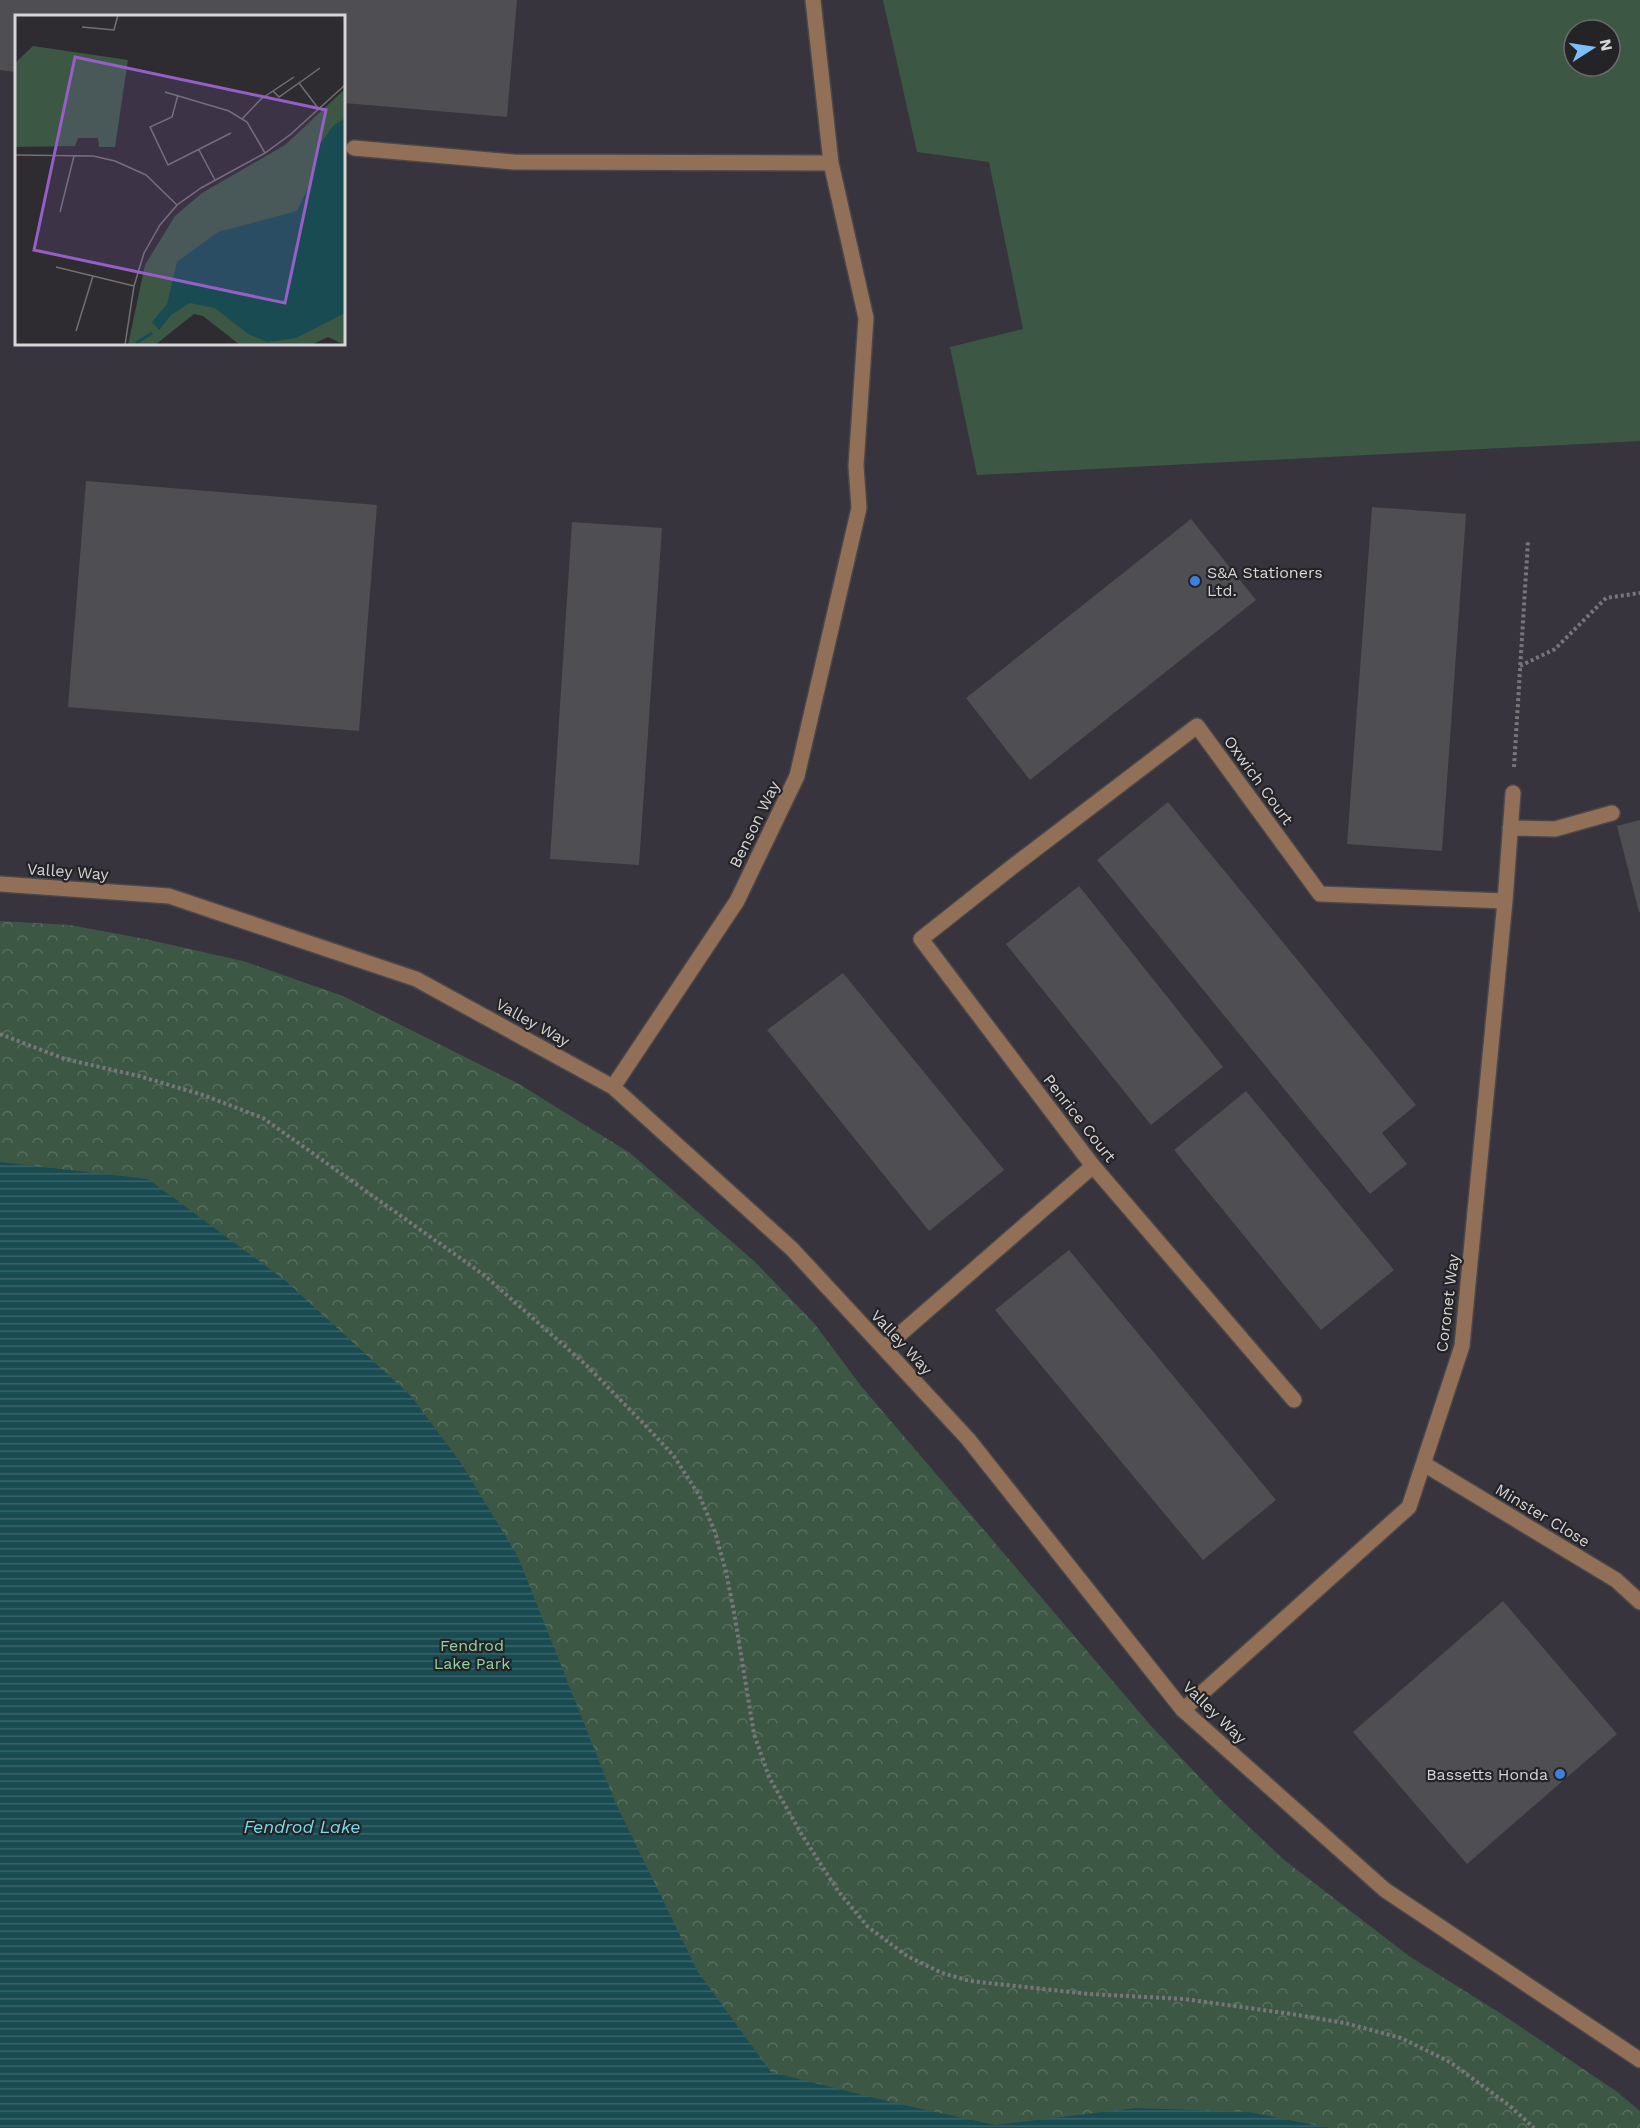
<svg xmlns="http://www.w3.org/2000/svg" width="1640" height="2128" font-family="'Work Sans',sans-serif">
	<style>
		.built { fill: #37343d; fill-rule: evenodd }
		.grass { fill: #3c5845; fill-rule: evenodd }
		.park { fill: url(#park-crowns) }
		.water { fill: url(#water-rules) }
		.building { fill: #4f4e52 }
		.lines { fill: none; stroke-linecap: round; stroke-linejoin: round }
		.minor-casing { stroke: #49474b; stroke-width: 18 }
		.path { stroke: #78767a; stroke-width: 4; stroke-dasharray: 3 3; stroke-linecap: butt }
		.minor { stroke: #926f57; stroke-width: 15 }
		.shop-dot { fill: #3f7fe0; stroke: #242326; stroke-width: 2 }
		.labels { text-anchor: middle; stroke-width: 4.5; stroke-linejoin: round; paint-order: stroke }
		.poi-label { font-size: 16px; fill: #d6d5d7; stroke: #242326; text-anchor: start }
		.street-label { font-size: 16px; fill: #d6d5d7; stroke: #242326 }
		.park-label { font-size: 16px; fill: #8ed3a3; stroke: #242326 }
		.water-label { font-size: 18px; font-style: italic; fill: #78ddec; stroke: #242326 }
		.inset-river { fill: none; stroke: #184b52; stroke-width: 3 }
		.inset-road { fill: none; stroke: #717073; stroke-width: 1.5 }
		.view { fill: #965fc6; fill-opacity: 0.15; stroke: #965fc6; stroke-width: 3 }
		.inset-edge { fill: none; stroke: #d6d5d7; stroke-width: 3 }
	</style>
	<defs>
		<pattern id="park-crowns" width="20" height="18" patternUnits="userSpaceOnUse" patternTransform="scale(1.5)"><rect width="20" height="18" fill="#3c5845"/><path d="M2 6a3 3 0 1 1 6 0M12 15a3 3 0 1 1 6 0" fill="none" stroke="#576f5f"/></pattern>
		<pattern id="water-rules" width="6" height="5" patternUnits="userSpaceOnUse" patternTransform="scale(1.5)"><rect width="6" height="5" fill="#184b52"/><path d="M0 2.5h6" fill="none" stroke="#39646a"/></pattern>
	</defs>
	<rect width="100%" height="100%" fill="#2e2c30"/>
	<path class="built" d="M0,0H1640V2128H1330L0,1162ZM16,16H344V344H16ZM1574,30H1610V66H1574Z"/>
	<path class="grass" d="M883,0H1640V441L977,475L950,347L1023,329L989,162L917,152ZM1574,30H1610V66H1574Z"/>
	<path class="park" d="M0,921L70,925L145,939L243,961L343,996L519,1084L630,1153L754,1261L814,1323L861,1386L1152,1727L1220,1799L1283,1859L1409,1956L1500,2013L1616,2091L1640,2111V2128H0Z"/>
	<path class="water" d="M0,1162L148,1179L286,1281L411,1396L461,1463L518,1557L616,1804L698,1972L771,2072L895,2103L995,2125L1136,2108L1249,2112L1330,2128H0Z"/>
	<path class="building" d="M0,0H517L507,117L344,103V16H16V72L0,70Z
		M86,481L377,505L359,731L68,707Z
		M1372,507L1466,514L1442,851L1347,844Z
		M1191,519L1256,600L1030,780L966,698Z
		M572,522L662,528L639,865L550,859Z
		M1168,802L1416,1105L1382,1133L1407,1164L1370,1194L1097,860Z
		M1640,820V912H1639L1617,826Z
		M1079,886L1223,1067L1151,1125L1006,944Z
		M843,973L1004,1170L929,1231L767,1030Z
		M1246,1091L1394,1270L1321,1330L1174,1150Z
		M1069,1250L1276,1500L1203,1560L995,1310Z
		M1503,1601L1617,1734L1467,1864L1353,1732Z"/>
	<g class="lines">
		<defs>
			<path id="minor" d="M354,148L513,162L831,163
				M1510,828L1555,829L1612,813
				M0,884L169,896L416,979L613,1087L792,1249L968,1439L1183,1710L1385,1890L1640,2060
				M613,1087L737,901L797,776L859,508L856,466L866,318L831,163L813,0
				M884,1348L1093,1166
				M1294,1400L1093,1166L921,939L1012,867L1197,726L1320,894L1505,901
				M1424,1464L1616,1580L1640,1602
				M1183,1710L1409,1507L1462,1346L1505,901L1513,793"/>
		</defs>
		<use href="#minor" class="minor-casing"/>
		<path class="path" d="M1520,666L1555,649L1606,598L1640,593
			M1514,767L1528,541
			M0,1034L65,1059L139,1076L203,1095L263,1118L484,1275L586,1365L643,1423L673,1455L699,1495L715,1532L726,1572L734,1612L754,1734L769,1777L802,1835L838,1891L868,1927L907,1956L942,1973L970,1981L1089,1994L1184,1999L1292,2014L1345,2023L1401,2038L1450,2062L1510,2106L1534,2128"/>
		<use href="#minor" class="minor"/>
	</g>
	<g class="shop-dot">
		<circle cx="1195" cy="581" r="6"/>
		<circle cx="1560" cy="1774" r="6"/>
	</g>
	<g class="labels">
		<g class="poi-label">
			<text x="1207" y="578">S&amp;A Stationers<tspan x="1207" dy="18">Ltd.</tspan></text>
			<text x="1548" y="1780" text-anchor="end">Bassetts Honda</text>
		</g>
		<g class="street-label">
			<text transform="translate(1259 780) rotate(54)" y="6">Oxwich Court</text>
			<text transform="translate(754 824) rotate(-64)" y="6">Benson Way</text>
			<text transform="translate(68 871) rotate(4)" y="6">Valley Way</text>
			<text transform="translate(533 1022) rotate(29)" y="6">Valley Way</text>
			<text transform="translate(1080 1118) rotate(52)" y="6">Penrice Court</text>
			<text transform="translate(1447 1303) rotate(-83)" y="6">Coronet Way</text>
			<text transform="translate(902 1342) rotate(47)" y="6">Valley Way</text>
			<text transform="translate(1543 1515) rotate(31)" y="6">Minster Close</text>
			<text transform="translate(1215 1712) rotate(44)" y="6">Valley Way</text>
		</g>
		<g class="park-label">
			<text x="472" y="1651">Fendrod<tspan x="472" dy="18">Lake Park</tspan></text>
		</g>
		<g class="water-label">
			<text x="302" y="1833">Fendrod Lake</text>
		</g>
	</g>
	<g transform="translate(15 15)">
		<rect width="330" height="330" fill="#2e2c30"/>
		<path d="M18,31L113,45L100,132H84L83,123H63L60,131L0,132V48Z" fill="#3c5845"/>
		<path d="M330,74V330L313,322L296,330H225L188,301L179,299L140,330H113L130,250L160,201L187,178L270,130Z" fill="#3c5845"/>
		<path d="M330,103V298L281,323L252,327L233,319L200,293L175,288L156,300L144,315L137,307L152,289L162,247L203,217L282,196L294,171L303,132L318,111Z" fill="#184b52"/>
		<path class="inset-river" d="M121,328L137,318"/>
		<path class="inset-road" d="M67,12L99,15L103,0M284,68L305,53M258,76L264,82L284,68L303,93M150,77L214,96L232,107L250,138M163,80L157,102L135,112L153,150L216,118M227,104L246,84L279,62M184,135L200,165M0,140L78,141L100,146L131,160L162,190M45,197L59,141M41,252L119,271M61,316L78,261M110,330L119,271L129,238L145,210L162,190L186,173L250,138L276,119L330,70"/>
		<path class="view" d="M60,42L311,95L270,288L19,235Z"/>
		<rect width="330" height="330" class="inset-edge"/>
	</g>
	<g transform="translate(1592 48) rotate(78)"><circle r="28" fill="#242326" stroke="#6b6a6d" stroke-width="1.5"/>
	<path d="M0-4.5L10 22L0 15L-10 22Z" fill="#7fbdfa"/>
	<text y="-9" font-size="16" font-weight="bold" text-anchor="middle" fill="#d6d5d7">N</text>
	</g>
</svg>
